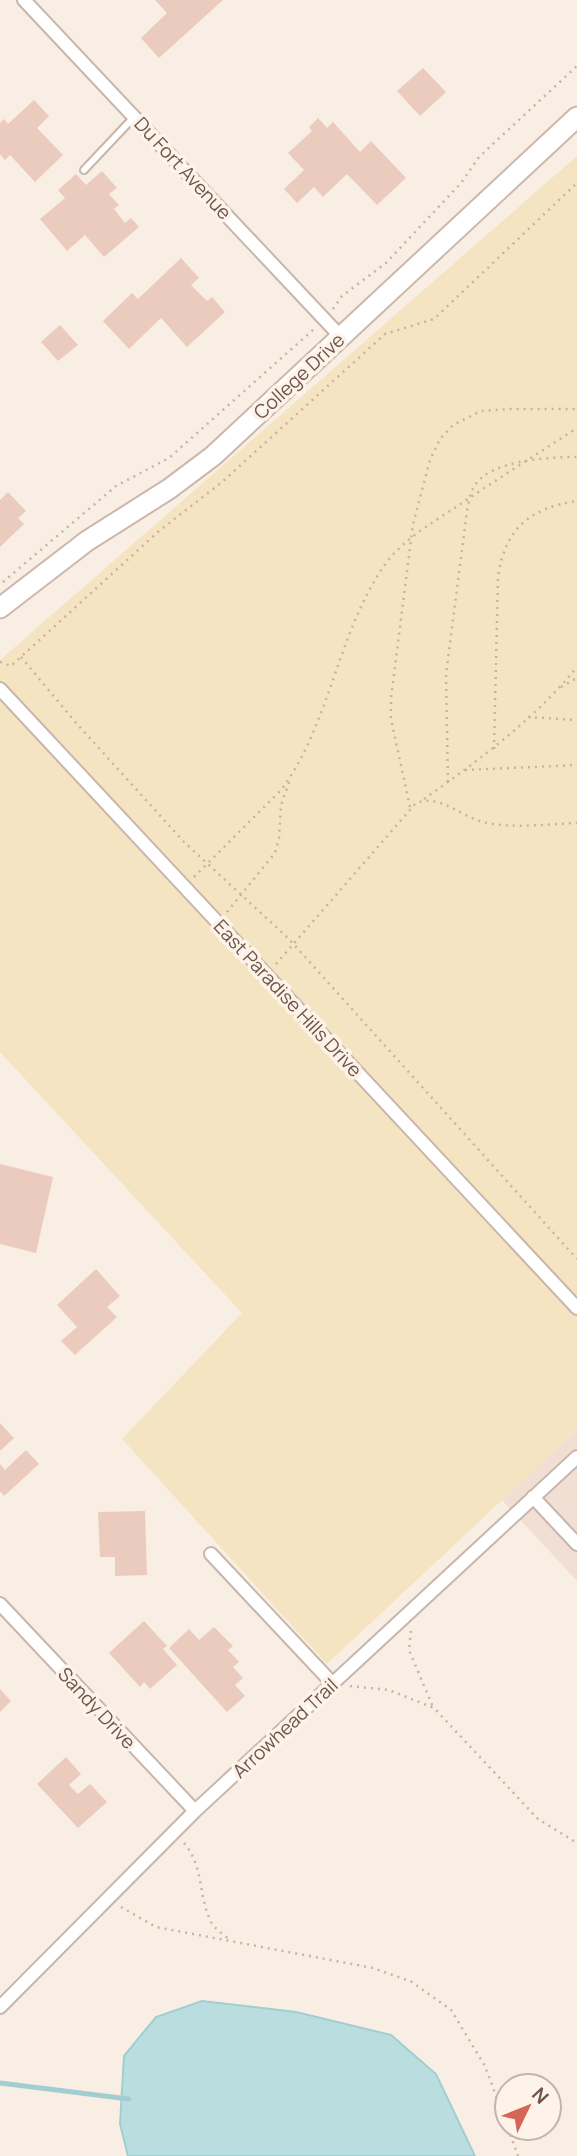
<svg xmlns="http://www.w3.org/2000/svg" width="577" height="2156" font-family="Manrope,sans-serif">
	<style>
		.residential { fill: #f0dfd2 }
		.sand { fill: #f5e4c1 }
		.water { fill: #badee0; stroke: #a2ced1; stroke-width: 2 }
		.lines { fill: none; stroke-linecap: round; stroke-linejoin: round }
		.stream { stroke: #a2ced1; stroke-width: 5 }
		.building { fill: #ebcbbe }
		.lane-casing { stroke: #c8b5ab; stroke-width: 10 }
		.street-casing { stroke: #c8b5ab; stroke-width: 16 }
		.secondary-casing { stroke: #cdb7ac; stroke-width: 23 }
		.path { stroke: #d0afa2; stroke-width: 2.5; stroke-dasharray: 2 5; stroke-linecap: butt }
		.lane { stroke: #fff; stroke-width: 6 }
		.street { stroke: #fff; stroke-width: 12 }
		.secondary { stroke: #fff; stroke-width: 19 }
		.labels { text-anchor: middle; stroke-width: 7; stroke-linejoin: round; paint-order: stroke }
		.street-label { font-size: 19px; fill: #6e554c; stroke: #fdf3e9 }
	</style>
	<rect width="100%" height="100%" fill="#f9eee3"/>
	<path class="residential" d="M577,1430V1581L502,1500Z"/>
	<path class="sand" d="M577,156V1430L327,1664L122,1439L242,1313L0,1052V660Z"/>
	<path class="water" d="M202,2001L296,2012L391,2035L436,2074L475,2156H128L120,2124L124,2056L156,2017Z"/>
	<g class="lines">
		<path class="stream" d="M0,2083L129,2099"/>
	</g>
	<path class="building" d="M155,0H223L159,58L141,38L167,13Z
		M423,68L446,92L420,116L397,91Z
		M34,100L49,116L37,128L63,155L35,182L10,155L5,160L0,154V123L4,119L8,124Z
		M318,118L327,128L333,122L360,152L371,141L406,178L377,205L347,174L323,197L314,187L297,203L284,189L304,170L288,153L312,131L309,127Z
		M102,171L117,188L109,194L119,205L114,209L125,223L131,218L139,227L104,257L85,235L67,251L40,219L65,198L58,190L76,174L86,185Z
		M181,258L199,278L191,285L207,301L212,297L225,312L187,347L161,318L129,349L103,321L132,293L138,299Z
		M60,325L78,345L58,361L41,342Z
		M8,492L26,511L18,518L24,524L0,547V500Z
		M0,1164L53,1177L36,1253L0,1244Z
		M96,1269L120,1296L107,1307L117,1317L75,1355L61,1341L77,1327L57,1305Z
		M0,1423L14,1438L0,1451Z
		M26,1450L39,1464L4,1496L0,1491V1464L5,1470Z
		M145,1511L147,1575L115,1576V1557H100L98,1512Z
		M144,1621L167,1646L163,1649L177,1665L150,1689L144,1682L140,1687L109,1653Z
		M214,1627L233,1646L228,1650L239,1662L233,1667L243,1678L235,1685L245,1696L227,1712L169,1648L189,1629L199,1640Z
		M0,1689L11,1701L0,1712Z
		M66,1757L81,1774L69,1785L78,1794L90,1784L107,1802L78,1828L37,1784Z"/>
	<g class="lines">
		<defs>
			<path id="lane" d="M84,170L134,117"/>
			<path id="street" d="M24,0L341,337
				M0,689L577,1308
				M533,1497L577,1544
				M211,1554L333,1684
				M0,1604L195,1811
				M0,2007L195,1811L577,1457"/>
			<path id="secondary" d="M0,608L87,541L169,489L213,456L577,117"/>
		</defs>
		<use href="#lane" class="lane-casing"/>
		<use href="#street" class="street-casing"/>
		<use href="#secondary" class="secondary-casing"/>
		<path class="path" d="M333,309L342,296L386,263L461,183L479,157L577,66
			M3,582L116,486L169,458L314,329
			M21,657L77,724L184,842L288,938L577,1259
			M0,662L11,666L159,531L222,482L385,334L434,319L577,183
			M561,687L577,678
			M528,717L577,720
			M494,749L498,577C505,529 529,508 577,501
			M465,770L577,765
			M448,782L446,674L467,511C469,502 470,492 475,485C491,460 550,457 577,457
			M424,799C479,760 534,720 577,667
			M410,807L391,719V698L413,524L430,460L440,439L453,425L481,411L508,409H577
			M194,877L281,790C331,723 337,632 386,563C404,539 432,523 456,507C496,480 537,454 577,428
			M227,912L275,853L279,838L281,805L290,780
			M276,964L416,803C440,794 460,816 483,822C510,829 549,824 577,823
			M411,1631L409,1650L433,1707
			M350,1686L389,1690L434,1708L538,1819L577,1843
			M184,1843C204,1866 198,1896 211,1922C215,1929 224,1935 231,1941
			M121,1907L156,1927L373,1968L412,1982L451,2010L485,2066L507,2126
			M508,2128L518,2156"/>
		<use href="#lane" class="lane"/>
		<use href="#street" class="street"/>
		<use href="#secondary" class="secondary"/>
	</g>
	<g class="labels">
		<g class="street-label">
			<text transform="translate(183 168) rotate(47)" y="7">Du Fort Avenue</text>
			<text transform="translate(299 376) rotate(-43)" y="7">College Drive</text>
			<text transform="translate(288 998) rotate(47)" y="7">East Paradise Hills Drive</text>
			<text transform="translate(97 1708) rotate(47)" y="7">Sandy Drive</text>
			<text transform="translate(285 1728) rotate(-43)" y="7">Arrowhead Trail</text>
		</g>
	</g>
	<g transform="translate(528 2107) rotate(47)"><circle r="33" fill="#fdf3e9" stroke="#c4b4aa" stroke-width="2"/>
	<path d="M0-5L12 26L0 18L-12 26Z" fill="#d66555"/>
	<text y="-10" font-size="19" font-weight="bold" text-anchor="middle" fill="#6e554c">N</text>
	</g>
</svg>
